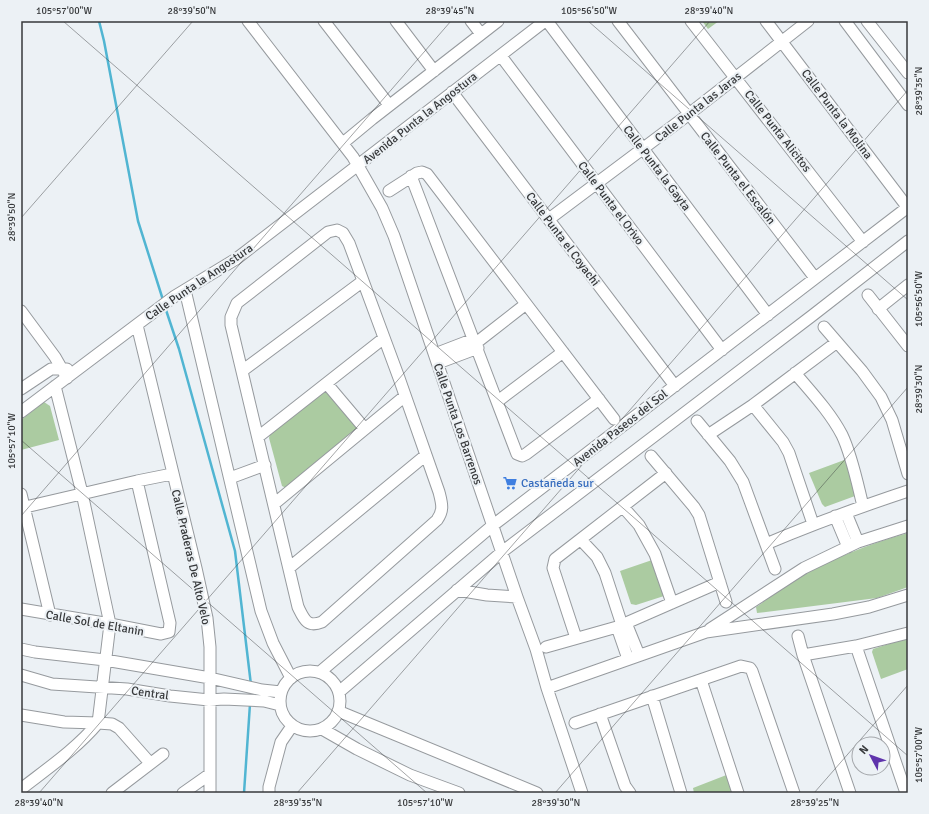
<svg xmlns="http://www.w3.org/2000/svg" width="929" height="814" font-family="Signika,sans-serif">
	<style>
		.green { fill: #abcba1 }
		.lines { fill: none; stroke-linecap: round; stroke-linejoin: round }
		.stream { stroke: #51b5d2; stroke-width: 2.5 }
		.minor-casing { stroke: #969a9e; stroke-width: 13 }
		.minor { stroke: #fff; stroke-width: 11 }
		.ticks { fill: none; stroke: #37393b; stroke-width: 1; stroke-opacity: 0.45 }
		.labels { text-anchor: middle; stroke-width: 4; stroke-linejoin: round; paint-order: stroke }
		.street-label { font-size: 12px; fill: #37393b; stroke: #ecf1f5 }
		.shop-label { font-size: 12px; fill: #366cbe; stroke: #ecf1f5; text-anchor: start }
		.neatline { fill: none; stroke: #37393b; stroke-width: 1.5 }
		.ticks-label { font-size: 10px; text-anchor: middle; fill: #37393b }
	</style>
	<rect width="100%" height="100%" fill="#ecf1f5"/>
	<path class="green" d="M702,21H719L708,29Z
		M325,391L330,392L357,424V428L286,488L282,486L269,438L270,434Z
		M44,402L50,406L59,440L21,450V420Z
		M847,459L857,492L855,496L825,507L822,504L809,473Z
		M908,533V587L877,598L757,613L756,607C768,599 781,588 794,581C829,559 869,544 908,533Z
		M655,559L664,596L636,605L631,604L620,571Z
		M904,639L908,641V669L881,679L872,652L873,649Z
		M729,774L735,793H694L693,788Z"/>
	<g class="lines">
		<path class="stream" d="M99,21L104,41L138,221L163,300
			M165,307L179,349L235,551L251,685
			M244,793L250,704"/>
		<defs>
			<path id="minor" d="M248,21L353,157L382,208L394,236L517,597L536,649L547,688L582,793
				M324,21L389,105
				M396,21L434,71
				M471,21L481,34
				M547,21L768,315
				M618,21L815,278
				M691,21L863,242
				M766,21L908,208
				M845,21L908,105
				M867,21L908,73
				M501,56L722,350
				M452,92L675,386
				M343,143L372,119L498,21
				M411,176L517,454L522,456L526,454L599,399
				M389,191L417,173L422,172L427,174L614,419
				M549,219L689,114L808,21
				M337,230L343,233L349,243L399,378L439,492C442,504 444,510 437,520L322,622C307,628 304,619 298,607L231,325V317L237,303L328,232Z
				M185,290L261,611L273,643L291,678
				M868,295L908,346
				M878,309L908,285
				M21,311L55,357L67,378
				M137,325L196,568L207,618L210,647V793
				M824,327L862,371L881,397L892,420L908,474
				M476,343L526,304
				M435,354L474,339
				M438,363L478,348
				M242,371L363,281
				M795,373C811,392 830,412 842,435C852,456 857,482 863,506
				M327,384L365,429
				M21,389L51,369H67
				M498,401L563,352
				M753,405L783,442L789,453L813,524
				M21,412L175,296L236,259L545,21
				M697,421L730,461L743,482L775,569
				M708,435L753,405L837,342
				M258,437L384,338
				M651,456L694,507L699,515L726,602
				M230,478L265,465
				M21,494L50,615
				M274,504L405,396
				M623,507L639,525L655,554L672,603
				M21,508L137,481L172,474
				M846,513L858,542
				M835,516L848,547
				M581,540L597,557L605,573L622,625
				M766,544C813,524 860,507 908,491
				M289,568L426,455
				M457,590L487,595L517,597
				M21,609L110,624L161,634L169,632L170,623L137,481
				M626,623L639,655
				M617,627L628,659
				M710,629L804,568L858,542L908,526
				M798,636L803,655L850,793
				M576,638L553,568L555,559L666,473
				M856,646L906,793
				M546,647L617,627L720,582
				M21,649L35,652L105,660L210,678L262,690L281,692
				M803,655L856,646L908,633
				M280 701a30 30 0 1 1 60 0a30 30 0 1 1-60 0Z
				M320,672L492,526L908,207
				M21,675L52,684L127,689L170,696L209,700L224,699L264,701L280,705
				M701,680L738,793
				M547,688L706,632L833,614L869,607L908,595
				M339,692L502,552L813,315L908,241
				M652,696L681,793
				M338,711L537,793
				M600,714L625,786L630,793
				M21,715L64,722L98,723L110,624L82,493L55,386
				M575,723L741,666L750,668L752,671L794,793
				M322,729L357,749L410,775L459,793
				M21,789C48,768 76,749 98,723L112,724L119,728L150,763
				M112,793L163,754
				M183,793L210,774
				M269,793V787L281,742L292,726"/>
		</defs>
		<use href="#minor" class="minor-casing"/>
		<use href="#minor" class="minor"/>
	</g>
	<path class="ticks" d="M63,21L908,756M588,21L908,300M21,218L193,21M21,440L427,793M21,516L451,21M39,793L710,21M297,793L908,90M555,793L908,387M814,793L908,685"/>
	<defs>
		<symbol id="supermarket-bare" viewBox="-9 -9 18 18"><path d="M-6-5.5h2.5l.6 2H6L4.5 2H-2.5L-4.4-4H-6ZM-1.5 3.2a1.3 1.3 0 1 0 .1 0ZM3 3.2a1.3 1.3 0 1 0 .1 0Z" fill="#3f7fe0" stroke="#ecf1f5" stroke-width="2.5" paint-order="stroke"/></symbol>
	</defs>
	<g fill-rule="evenodd">
		<use href="#supermarket-bare" x="500" y="473" width="20" height="20"/>
	</g>
	<g class="labels">
		<g class="street-label">
			<text transform="translate(698 107) rotate(-38)" y="4">Calle Punta las Jaras</text>
			<text transform="translate(837 114) rotate(53)" y="4">Calle Punta la Molina</text>
			<text transform="translate(420 118) rotate(-38)" y="4">Avenida Punta la Angostura</text>
			<text transform="translate(778 131) rotate(52)" y="4">Calle Punta Alicitos</text>
			<text transform="translate(657 168) rotate(53)" y="4">Calle Punta la Gayta</text>
			<text transform="translate(738 178) rotate(52)" y="4">Calle Punta el Escalón</text>
			<text transform="translate(611 203) rotate(53)" y="4">Calle Punta el Orivo</text>
			<text transform="translate(563 239) rotate(53)" y="4">Calle Punta el Coyachi</text>
			<text transform="translate(199 282) rotate(-34)" y="4">Calle Punta la Angostura</text>
			<text transform="translate(458 424) rotate(71)" y="4">Calle Punta Los Barrenos</text>
			<text transform="translate(620 428) rotate(-38)" y="4">Avenida Paseos del Sol</text>
			<text transform="translate(191 557) rotate(77)" y="4">Calle Praderas De Alto Velo</text>
			<text transform="translate(95 623) rotate(10)" y="4">Calle Sol de Eltanin</text>
			<text transform="translate(150 693) rotate(8)" y="4">Central</text>
		</g>
		<g class="shop-label">
			<text x="521" y="487">Castañeda sur</text>
		</g>
	</g>
	<rect width="929" height="814" fill="none" stroke="#ecf1f5" stroke-width="44"/>
	<g transform="translate(871 756) rotate(311)"><circle r="19" fill="#ecf1f5" stroke="#a4a7ab"/>
	<path d="M0-3L7 15L0 10L-7 15Z" fill="#5f34ac"/>
	<text y="-6" font-size="11" font-weight="bold" text-anchor="middle" fill="#37393b">N</text>
	</g>
	<rect x="22" y="22" width="885" height="770" class="neatline"/>
	<g class="ticks-label">
		<text x="64" y="14">105°57'00"W</text>
		<text x="192" y="14">28°39'50"N</text>
		<text x="450" y="14">28°39'45"N</text>
		<text x="589" y="14">105°56'50"W</text>
		<text x="709" y="14">28°39'40"N</text>
		<text transform="translate(918 91) rotate(-90)" y="4">28°39'35"N</text>
		<text transform="translate(11 217) rotate(-90)" y="4">28°39'50"N</text>
		<text transform="translate(918 299) rotate(-90)" y="4">105°56'50"W</text>
		<text transform="translate(918 389) rotate(-90)" y="4">28°39'30"N</text>
		<text transform="translate(11 441) rotate(-90)" y="4">105°57'10"W</text>
		<text transform="translate(918 755) rotate(-90)" y="4">105°57'00"W</text>
		<text x="39" y="806">28°39'40"N</text>
		<text x="298" y="806">28°39'35"N</text>
		<text x="425" y="806">105°57'10"W</text>
		<text x="556" y="806">28°39'30"N</text>
		<text x="815" y="806">28°39'25"N</text>
	</g>
</svg>
